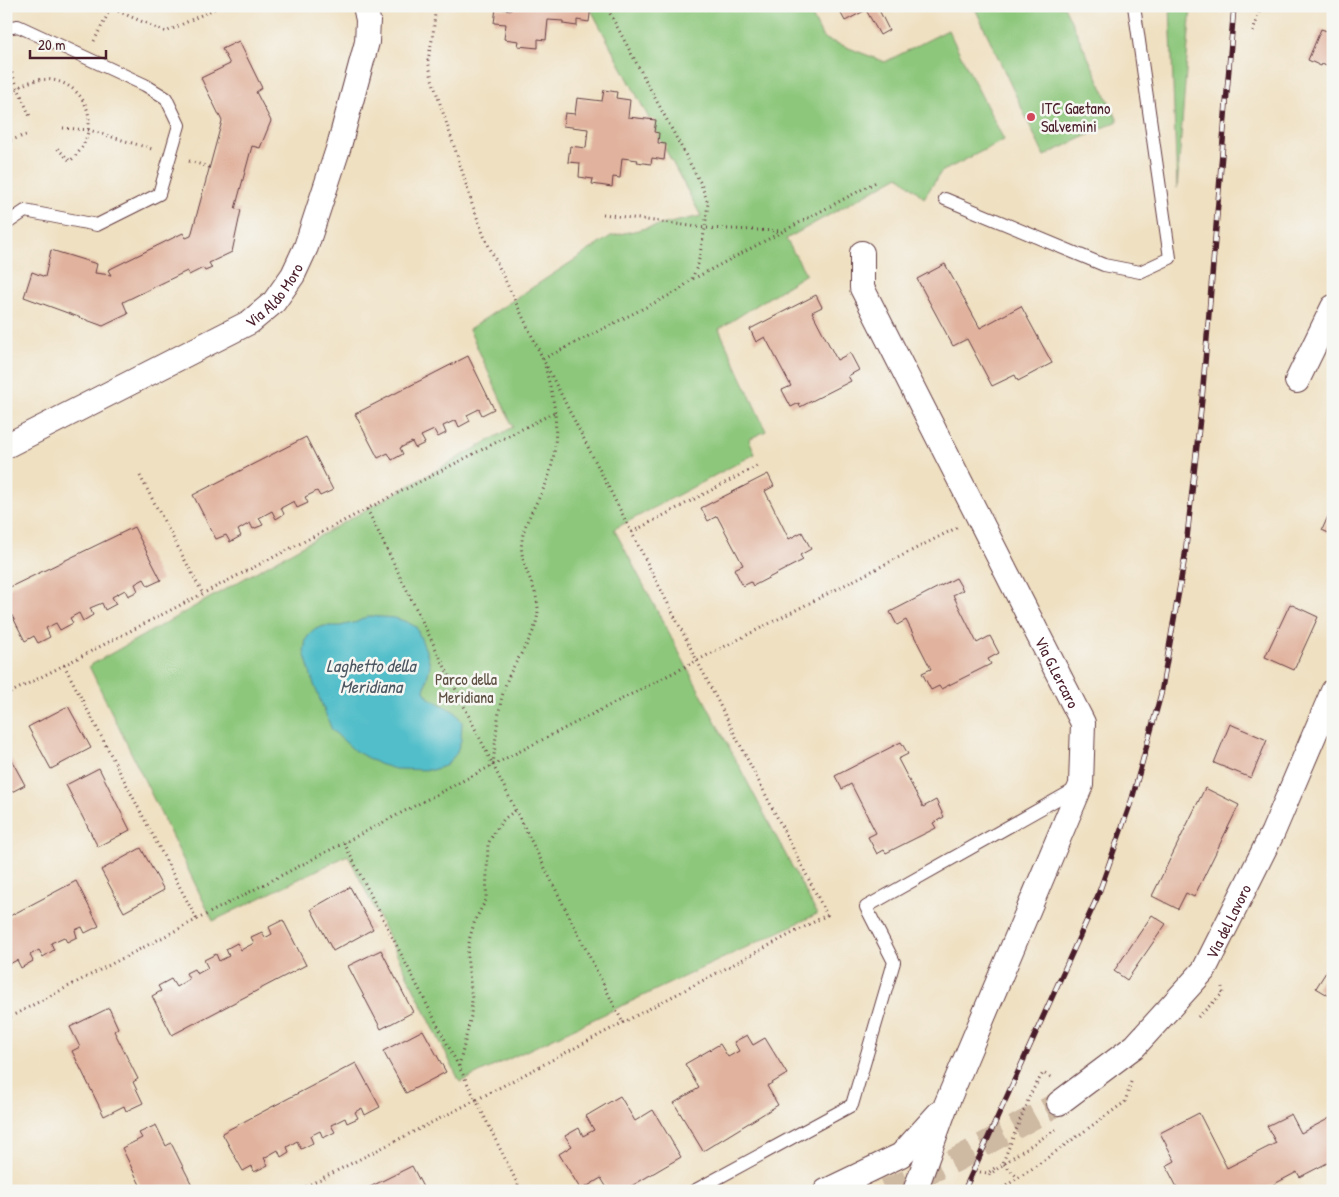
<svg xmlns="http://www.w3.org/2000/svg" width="1339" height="1197" font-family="'Patrick Hand',sans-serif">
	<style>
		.green { fill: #8dc77c; stroke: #6c7354 }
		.water { fill: #51bec9; stroke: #4e6e7a }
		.building { fill: #e1b39e }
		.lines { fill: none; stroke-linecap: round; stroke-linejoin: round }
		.street-tunnel { stroke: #ceb9a3; stroke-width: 24; stroke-dasharray: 24 12; stroke-linecap: butt }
		.lane-casing { stroke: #633c42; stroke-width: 14 }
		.street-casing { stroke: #633c42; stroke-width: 26 }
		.path { stroke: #633c42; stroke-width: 3; stroke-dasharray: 1 4; stroke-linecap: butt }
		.lane { stroke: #fff; stroke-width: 12 }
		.street { stroke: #fff; stroke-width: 24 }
		.rail-casing { stroke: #4a1f2b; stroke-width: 5.5 }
		.rail { stroke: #f6f6f2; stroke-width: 4; stroke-dasharray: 11; stroke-linecap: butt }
		.poi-dot { fill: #d1495b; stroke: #f6f6f2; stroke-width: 2 }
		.labels { text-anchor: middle; stroke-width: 5; stroke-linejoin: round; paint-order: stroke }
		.poi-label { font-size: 16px; fill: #4a1f2b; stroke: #f6f6f2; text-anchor: start }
		.street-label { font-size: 16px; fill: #4a1f2b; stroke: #f6f6f2 }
		.park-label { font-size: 16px; fill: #5e5143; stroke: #f6f6f2 }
		.water-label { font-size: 18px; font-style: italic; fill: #4c5762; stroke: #f6f6f2 }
	</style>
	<rect width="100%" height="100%" fill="#f6f6f2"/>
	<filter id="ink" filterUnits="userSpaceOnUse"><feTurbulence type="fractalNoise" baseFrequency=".02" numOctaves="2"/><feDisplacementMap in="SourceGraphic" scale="10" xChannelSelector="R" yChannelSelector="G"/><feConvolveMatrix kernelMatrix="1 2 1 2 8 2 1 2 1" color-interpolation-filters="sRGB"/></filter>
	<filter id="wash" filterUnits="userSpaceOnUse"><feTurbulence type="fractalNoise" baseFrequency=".0096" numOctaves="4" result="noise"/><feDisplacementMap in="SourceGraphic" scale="20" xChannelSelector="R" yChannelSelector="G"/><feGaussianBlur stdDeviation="1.12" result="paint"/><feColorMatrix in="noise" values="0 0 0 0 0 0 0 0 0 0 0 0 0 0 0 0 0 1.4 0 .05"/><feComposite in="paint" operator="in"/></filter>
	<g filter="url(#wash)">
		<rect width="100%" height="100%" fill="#efe0c1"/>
		<path class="green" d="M589,6H807L823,38L885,62L948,30L1004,140L941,172L924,198L899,176L786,239L806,274L719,329L766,431L749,439L755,454L614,529L817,914L460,1082L348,855L213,921L89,666L513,427L469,329L611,236L701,216Z
			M974,6H1064L1118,121L1044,156Z
			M1170,6H1191L1177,188Z"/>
		<path class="water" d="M368,616L395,618L407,622L416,627L427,653L430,666L424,691L429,698L455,712L462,722L461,740L456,754L445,766L432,770L395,769L379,764L355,751L332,730L313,682L304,652L306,639L313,630L324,626H340L357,622Z"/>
		<g id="blocks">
			<path class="building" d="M512,6H591L589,22L577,20V26L563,24V21L548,20L546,40L538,39V48L518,46L519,41L504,39L506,24L494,23L496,8L511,10Z
				M837,6H877L889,30L880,35L866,10L845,21Z
				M1321,29L1333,33V69L1322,64L1321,66L1308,60Z
				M239,41L262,88L256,92L271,121L260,148L252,146L235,209L241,210L232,252L209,263L212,268L205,271L203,268L189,275L187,271L123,302L128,314L103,326L24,297L32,272L45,277L51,250L97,264L95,273L111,275L108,270L183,233L186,238L191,236L222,121L201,78L230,64L222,49Z
				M604,90L617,92L616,98L630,100L628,117L656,120L654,132L659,133L658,143L666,144L664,160L652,158L651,164L637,162L638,160L622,158L620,178L613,177L612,187L592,184L593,179L579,177L580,163L568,162L570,146L586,148L588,129L563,126L565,113L575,114L577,98L602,101Z
				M945,264L980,328L1021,306L1052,363L1018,381L1015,375L992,386L967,339L953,346L917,279Z
				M816,295L822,307L812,312L837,360L850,353L859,370L848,376L851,381L800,407L799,403L791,407L782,390L791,386L765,337L756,342L750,329Z
				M468,356L494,409L482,415L479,409L467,415L470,421L459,427L456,420L443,426L446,433L438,437L434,430L421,436L425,443L415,448L412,442L400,448L403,454L392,460L388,453L378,458L355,414Z
				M306,437L333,490L320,496L317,491L305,497L308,503L297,508L294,501L281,508L284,514L276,519L272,511L259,518L263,525L253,529L250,523L238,530L241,536L230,542L226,535L216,539L193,495Z
				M768,474L774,486L765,491L789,539L802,532L811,549L800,555L803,560L753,586L751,582L743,586L734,569L743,565L717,516L708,521L701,508Z
				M1333,505V535L1322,530Z
				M134,527L161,580L148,586L144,579L135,584L138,591L128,596L125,590L112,597L116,604L105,610L102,603L90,608L93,615L83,621L79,613L70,618L73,623L60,630L56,623L46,628L50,637L38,643L34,636L25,641L6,604V589Z
				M956,578L963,590L953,595L977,643L990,636L999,653L988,659L991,664L941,689L939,686L931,690L922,673L931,669L906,620L897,625L890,612Z
				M1290,604L1318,617L1294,670L1265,657Z
				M68,706L91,748L51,769L28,727Z
				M1230,724L1267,740L1251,778L1214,763Z
				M901,742L908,754L898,759L923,807L936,800L944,817L933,823L936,828L886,853L884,850L877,854L868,837L876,833L851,784L842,789L835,776Z
				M6,750L25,785L6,795Z
				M99,768L130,830L98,847L66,785Z
				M1205,788L1239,805L1194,897L1186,893L1178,909L1152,896Z
				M141,848L164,890L124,912L101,870Z
				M76,881L99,926L85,933L82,927L75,930L77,937L67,942L64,937L51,943L54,950L43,957L39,950L30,955L33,961L21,968L17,960L6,966L9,971L6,972V918Z
				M350,887L373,929L333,951L311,909Z
				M1152,915L1166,924L1127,980L1114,971Z
				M283,920L306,965L172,1035L152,996L161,991L158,986L171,979L176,987L189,979L186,973L194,969L197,974L208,968L204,960L216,954L219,961L229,956L226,949L237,943L241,950L254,943L251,937L262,932L265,938L272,934L269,927Z
				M381,950L413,1012L381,1029L348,966Z
				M1333,961V998L1316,988Z
				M109,1008L118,1028L114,1031L138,1079L133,1082L143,1103L126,1111L124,1106L104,1116L72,1051L80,1047L70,1027Z
				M423,1030L446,1072L406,1093L383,1051Z
				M747,1035L753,1045L765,1038L787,1074L767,1086L778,1105L703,1151L674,1103L699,1088L685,1064L720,1044L728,1057L739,1051L734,1042Z
				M356,1063L380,1107L365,1115L362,1108L355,1112L358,1118L347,1123L345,1118L331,1125L335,1132L323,1138L320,1131L310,1136L313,1143L301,1149L297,1141L287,1147L289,1152L281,1157L278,1150L264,1158L268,1165L254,1172L252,1166L243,1171L222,1133Z
				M620,1096L635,1121L653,1110L681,1157L623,1191H609L601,1178L581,1190L559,1154L572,1146L565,1136L579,1128L583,1136L594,1130L586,1116Z
				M1199,1113L1227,1168L1276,1143L1267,1126L1291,1114L1301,1133L1332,1117L1333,1160L1300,1177L1297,1172L1261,1191H1179L1166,1166L1175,1161L1160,1133Z
				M156,1125L166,1146L171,1143L195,1191H143L122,1148L142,1138L139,1133Z
				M412,1166L425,1191H362Z"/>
		</g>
	</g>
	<g filter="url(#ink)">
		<use href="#blocks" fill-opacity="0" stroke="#633c42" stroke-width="1"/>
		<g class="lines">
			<path class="street-tunnel" d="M885,1191L954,1161L1059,1103"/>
			<defs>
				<path id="lane" d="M6,28L18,26L145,85L166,98L179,125L159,194L97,225L25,211L6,224
					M945,199L1104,265L1140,272L1170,258L1134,6
					M694,1191L852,1105L894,962L866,907L1077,788"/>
				<g id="street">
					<path id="s1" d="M862,253V288L1083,723L1081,785L946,1105L915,1191"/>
					<path d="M1297,381L1333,307"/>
					<path id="s2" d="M6,446L250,322L274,302L293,275L306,247L339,146L367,42L368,20L365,6"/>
					<path id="s3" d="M1059,1103L1135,1046L1204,970L1273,832L1333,691"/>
					<path d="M826,1191L901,1155L938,1114"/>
				</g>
			</defs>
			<use href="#lane" class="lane-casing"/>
			<use href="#street" class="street-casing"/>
			<path class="path" d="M432,6L435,13L433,35L428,60L432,79L459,161L472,204L484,236L543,359
				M1253,32L1261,6
				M94,41L111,8L166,32L220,6
				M6,59L31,119
				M6,100C21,78 53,72 74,90C97,109 92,143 70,161L56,147
				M63,128L89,130L152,149
				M6,142L26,135
				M189,161L209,167
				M603,214L705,228L782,231
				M693,279L876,182
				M140,476L203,594
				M367,509L493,765L623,1023
				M632,532L757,466
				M64,665L197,920
				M6,695L555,412
				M493,765L958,527
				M344,843L476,1100L827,915L543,359L678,291L692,279L698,264L705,228L708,203L701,184L606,6
				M1198,1017L1223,993L1222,987
				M6,1019L493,765C496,739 497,711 505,686C513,660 537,638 538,610C538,586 518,565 522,540C524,521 540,499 547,481C555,459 557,437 555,414C554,398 548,381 545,365
				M459,1066L471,1016L472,999L467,955L470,937L475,920L486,900L488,844L495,831L504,819L516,810
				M1003,1162L1031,1093L1043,1073L1052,1078
				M1004,1164L1018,1178
				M980,1172L988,1173L996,1167
				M989,1175L1016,1155L1058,1128
				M297,1191L476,1100L521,1191
				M998,1191L1033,1168L1125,1102L1131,1082"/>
			<use href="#lane" class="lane"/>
			<use href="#street" class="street"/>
			<defs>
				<path id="rail" d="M964,1191L1097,898L1132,799L1161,694L1185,556L1202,399L1234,6"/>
			</defs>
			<use href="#rail" class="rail-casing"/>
			<use href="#rail" class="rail"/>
		</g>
	</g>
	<circle class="poi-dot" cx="1031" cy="117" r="5"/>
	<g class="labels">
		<g class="poi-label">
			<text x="1041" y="114">ITC Gaetano<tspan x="1041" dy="18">Salvemini</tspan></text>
		</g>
		<g class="street-label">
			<text dy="6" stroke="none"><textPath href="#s2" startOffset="310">Via Aldo Moro</textPath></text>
			<text dy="6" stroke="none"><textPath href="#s1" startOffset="466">Via G.Lercaro</textPath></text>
			<text dy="6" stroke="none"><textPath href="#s3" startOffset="252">Via del Lavoro</textPath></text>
		</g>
		<g class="park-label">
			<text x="466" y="685">Parco della<tspan x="466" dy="18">Meridiana</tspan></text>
		</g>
		<g class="water-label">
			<text x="371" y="672">Laghetto della<tspan x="371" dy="21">Meridiana</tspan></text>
		</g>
	</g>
	<rect width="1339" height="1197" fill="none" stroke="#f6f6f2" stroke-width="25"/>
	<path d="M30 50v8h76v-8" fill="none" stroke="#4a1f2b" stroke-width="2.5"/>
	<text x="38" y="50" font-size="15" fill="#4a1f2b" stroke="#f6f6f2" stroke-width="4" paint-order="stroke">20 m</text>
</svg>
